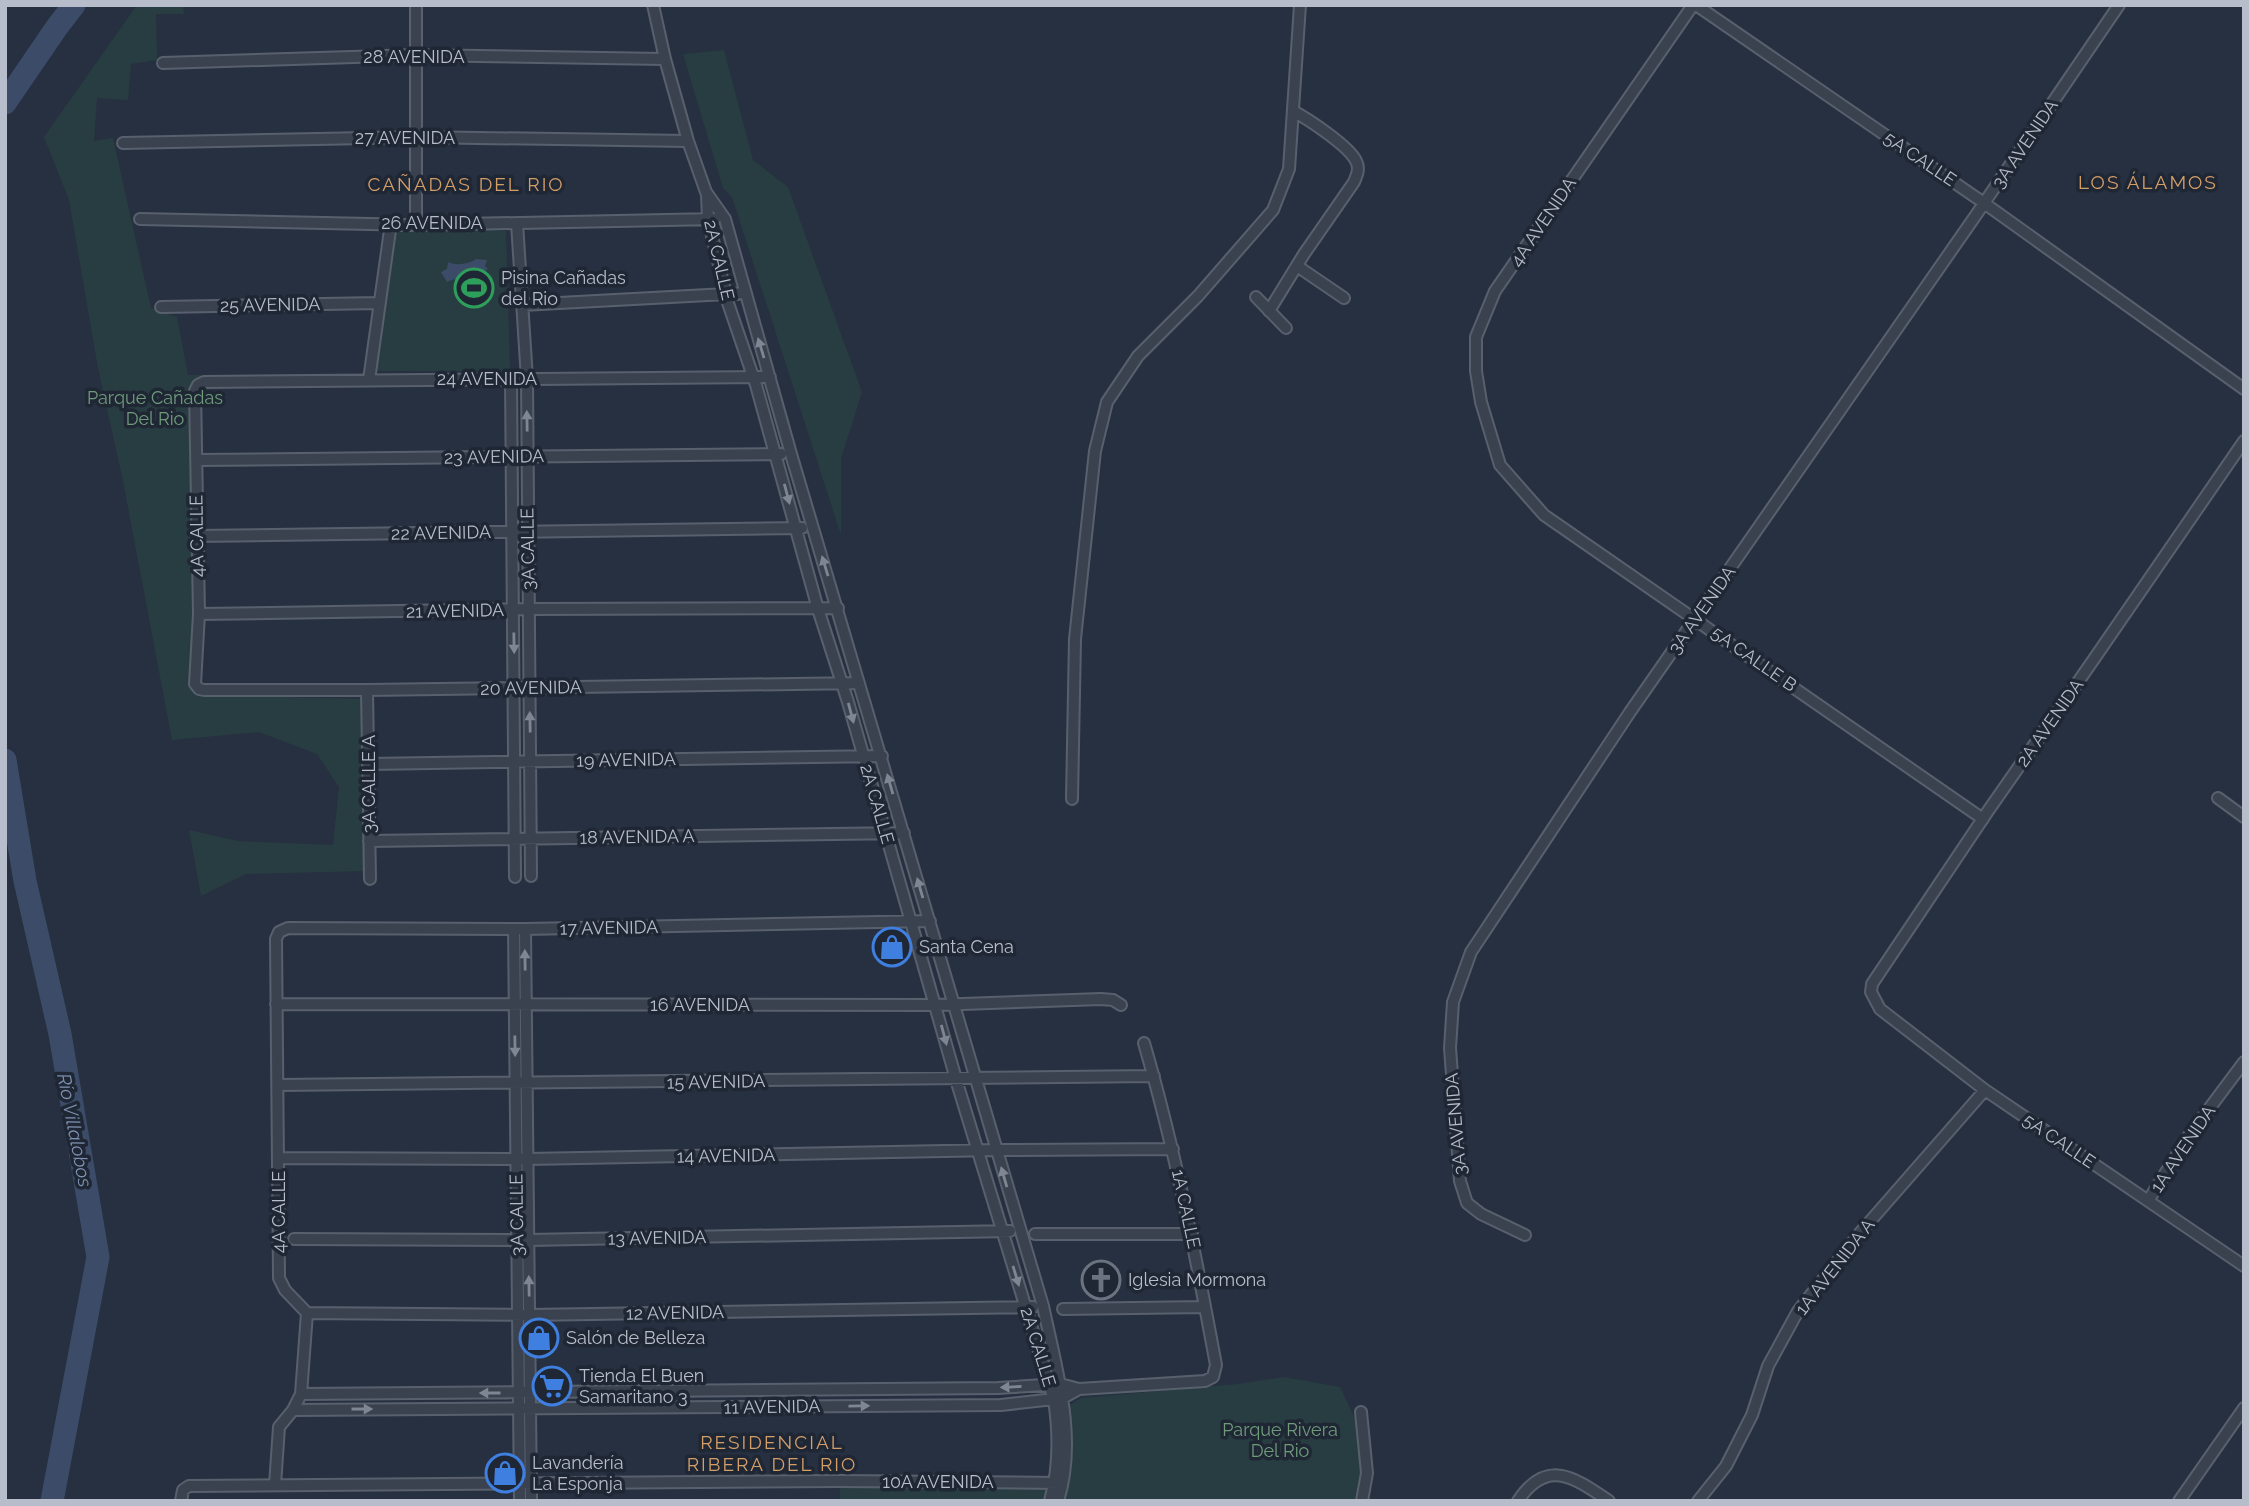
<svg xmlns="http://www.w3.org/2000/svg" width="2249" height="1506" font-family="Raleway,sans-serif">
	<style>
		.green { fill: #283d41 }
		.water { fill: #3c4c68 }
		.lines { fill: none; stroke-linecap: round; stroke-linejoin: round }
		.river { stroke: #3c4c68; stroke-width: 23 }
		.street-casing { stroke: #58606d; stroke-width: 14 }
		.street { stroke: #3a4250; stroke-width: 10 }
		.oneway { fill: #7f8693 }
		.labels { text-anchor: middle; stroke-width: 7; stroke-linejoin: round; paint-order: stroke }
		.street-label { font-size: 18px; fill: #b7bdca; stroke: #1f2735 }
		.poi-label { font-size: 18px; fill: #b7bdca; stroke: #1f2735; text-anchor: start }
		.park-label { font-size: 18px; fill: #6f9b7b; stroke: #1f2735 }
		.neighbourhood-label { font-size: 19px; letter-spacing: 2px; fill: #d49e69; stroke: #1f2735 }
		.water-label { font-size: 19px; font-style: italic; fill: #7f91b1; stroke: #1f2735 }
	</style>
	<rect width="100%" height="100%" fill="#263040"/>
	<path class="green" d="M137,5H183L184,14H156L157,60L131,64L128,100L97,98L94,141L113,138L151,308L177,317L188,375H201L197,695L363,699L368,871L246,874L201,896L189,830L238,841L333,845L339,787L317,754L259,732L172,740L123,481L98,368L69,200L44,137Z
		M724,50L753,160L788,187L862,392L841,459V535L732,197L723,188L683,54Z
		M392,225L506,231L510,371H375Z
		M1284,1377L1340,1387L1355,1419L1367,1432L1359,1458L1363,1497L1361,1501H840V1481L1066,1487L1064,1409L1081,1398L1238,1384Z"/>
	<path class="water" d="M476,259L487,260L485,266L488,269L485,271L487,274L481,277L479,282L468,279L460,282L454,279L447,282L441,272L447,269L448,262C455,266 470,264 476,259Z"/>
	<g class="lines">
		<path class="river" d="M5,103L57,27L74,5
			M5,760L25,881L60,1034L98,1257L52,1501"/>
		<defs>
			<path id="street" d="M416,5V225
				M653,5L665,59L688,141L706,192L725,219L791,454L1043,1306C1056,1368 1078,1438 1058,1501
				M1693,5L1495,291L1476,337V371L1481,402L1500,465L1544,515L1983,819
				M1696,5L1984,203L2244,389
				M163,63L416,55L665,59
				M123,143L416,137L688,141
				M707,195L708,219L728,303L756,385L818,609L848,702L958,1086L1054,1400C1059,1433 1059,1469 1050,1501
				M140,219L416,225L715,219
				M517,223L527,379L531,876
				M1297,266L1344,298
				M1256,297L1286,328
				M522,305L745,293
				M161,307L379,303
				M1269,311L1304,254L1354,182C1357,175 1360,168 1356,161C1349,146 1308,119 1293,111
				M770,377L204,382L198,385L195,391L199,614L195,684L199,689L204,690H367L859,683
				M511,379L515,877
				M369,380L391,223
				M2244,441L2094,659L1988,811L1872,984L1871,992L1880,1009L1985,1090L2244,1266
				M197,460L781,454
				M196,536L802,528
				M199,614L529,609L838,608
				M367,690L370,879
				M369,764L882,756
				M2218,798L2244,817
				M1072,799L1075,639L1095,451L1107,402L1138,356L1198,296L1273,210L1289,169L1300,5
				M369,841L904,833
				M514,929L520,1501
				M525,929L531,1501
				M276,1004L935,1005L1101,999L1113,1000L1121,1005
				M278,1085L1154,1076
				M278,1158L528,1159L997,1150L1173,1149
				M2148,1201L2188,1137L2244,1062
				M1035,1234H1192
				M1525,1235L1481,1214L1467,1203L1460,1181L1450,1048L1453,1002L1471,952L1630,712L1976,215L2119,5
				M294,1239L529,1240L1010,1231
				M1063,1309L1205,1307
				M307,1313L529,1315L1033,1307
				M301,1394L998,1388L1060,1384L1079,1389L1205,1381L1213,1377L1216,1365C1196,1257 1175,1149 1144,1043
				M293,1410L1001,1405L1063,1398L1079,1389
				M1361,1412L1367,1473L1362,1501
				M275,1485L279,1427L293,1410L301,1394L307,1313L285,1290L279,1278L276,939L279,932L288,928L525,929L930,921
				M181,1501L183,1490L189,1486L840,1481L1060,1483
				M1518,1501C1547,1457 1575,1478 1609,1501
				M1698,1501L1726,1466L1752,1415L1768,1366L1798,1311L1859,1234L1985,1090
				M2179,1501L2244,1408"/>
		</defs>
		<use href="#street" class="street-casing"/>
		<use href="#street" class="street"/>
	</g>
	<defs><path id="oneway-solid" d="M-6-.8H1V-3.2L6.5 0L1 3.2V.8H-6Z" transform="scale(1.75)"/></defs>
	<g class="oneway">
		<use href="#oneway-solid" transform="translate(761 348) rotate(-107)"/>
		<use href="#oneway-solid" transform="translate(527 421) rotate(-91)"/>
		<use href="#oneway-solid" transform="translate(787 494) rotate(75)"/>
		<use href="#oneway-solid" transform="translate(825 566) rotate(-107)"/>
		<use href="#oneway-solid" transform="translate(514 643) rotate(89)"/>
		<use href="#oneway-solid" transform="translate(851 713) rotate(75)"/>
		<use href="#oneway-solid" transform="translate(530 722) rotate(-91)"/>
		<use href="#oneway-solid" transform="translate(890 784) rotate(-106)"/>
		<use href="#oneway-solid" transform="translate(920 888) rotate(-106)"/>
		<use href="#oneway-solid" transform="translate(525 960) rotate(-91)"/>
		<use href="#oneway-solid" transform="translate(944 1035) rotate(75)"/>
		<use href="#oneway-solid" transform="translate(515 1046) rotate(89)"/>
		<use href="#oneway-solid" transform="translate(1004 1177) rotate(-106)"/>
		<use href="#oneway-solid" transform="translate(1016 1276) rotate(73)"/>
		<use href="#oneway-solid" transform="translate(529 1286) rotate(-91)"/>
		<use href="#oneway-solid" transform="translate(1011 1387) rotate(177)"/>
		<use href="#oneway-solid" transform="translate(490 1393) rotate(180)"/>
		<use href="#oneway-solid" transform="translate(859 1406) rotate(-1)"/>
		<use href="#oneway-solid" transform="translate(362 1409)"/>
	</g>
	<defs>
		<symbol id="stadium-ring" viewBox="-11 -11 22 22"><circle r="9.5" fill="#1f2735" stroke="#2e9e5b" stroke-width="1.5"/><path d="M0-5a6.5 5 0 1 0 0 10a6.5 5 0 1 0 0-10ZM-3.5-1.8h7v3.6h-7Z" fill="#2e9e5b"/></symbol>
		<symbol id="shop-ring" viewBox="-11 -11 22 22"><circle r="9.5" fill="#1f2735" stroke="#3f7fe0" stroke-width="1.5"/><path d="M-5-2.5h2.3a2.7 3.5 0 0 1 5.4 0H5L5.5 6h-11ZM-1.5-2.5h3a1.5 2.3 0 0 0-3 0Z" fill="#3f7fe0"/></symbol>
		<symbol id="church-ring" viewBox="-11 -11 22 22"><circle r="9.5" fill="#1f2735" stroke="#6b7280" stroke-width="1.5"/><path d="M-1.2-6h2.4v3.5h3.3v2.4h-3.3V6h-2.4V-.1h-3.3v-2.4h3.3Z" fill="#6b7280"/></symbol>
		<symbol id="supermarket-ring" viewBox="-11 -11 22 22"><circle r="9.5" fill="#1f2735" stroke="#3f7fe0" stroke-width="1.5"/><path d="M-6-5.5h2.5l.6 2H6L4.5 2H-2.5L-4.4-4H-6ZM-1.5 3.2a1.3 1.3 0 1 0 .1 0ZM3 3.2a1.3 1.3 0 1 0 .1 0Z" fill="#3f7fe0"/></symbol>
	</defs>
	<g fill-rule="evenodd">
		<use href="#stadium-ring" x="452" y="266" width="44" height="44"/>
		<use href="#shop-ring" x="870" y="925" width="44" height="44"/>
		<use href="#church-ring" x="1079" y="1258" width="44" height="44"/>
		<use href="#shop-ring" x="517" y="1316" width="44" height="44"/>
		<use href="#supermarket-ring" x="530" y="1364" width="44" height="44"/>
		<use href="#shop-ring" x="483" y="1451" width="44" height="44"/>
	</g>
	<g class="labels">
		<g class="street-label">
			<text x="414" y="63">28 AVENIDA</text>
			<text x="405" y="144">27 AVENIDA</text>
			<text transform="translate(2025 144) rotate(-56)" y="6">3A AVENIDA</text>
			<text transform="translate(1920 159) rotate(34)" y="6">5A CALLE</text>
			<text transform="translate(1543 222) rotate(-56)" y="6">4A AVENIDA</text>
			<text x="432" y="229">26 AVENIDA</text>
			<text transform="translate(719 260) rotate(77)" y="6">2A CALLE</text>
			<text transform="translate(270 305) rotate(-1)" y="6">25 AVENIDA</text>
			<text x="487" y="385">24 AVENIDA</text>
			<text transform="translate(494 457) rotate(-1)" y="6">23 AVENIDA</text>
			<text transform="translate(441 533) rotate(-1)" y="6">22 AVENIDA</text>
			<text transform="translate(197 536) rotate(-91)" y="6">4A CALLE</text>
			<text transform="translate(528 549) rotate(-91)" y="6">3A CALLE</text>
			<text transform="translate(1702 610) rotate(-55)" y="6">3A AVENIDA</text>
			<text transform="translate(455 611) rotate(-1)" y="6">21 AVENIDA</text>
			<text transform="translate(1754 659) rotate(35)" y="6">5A CALLE B</text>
			<text transform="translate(531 688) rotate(-1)" y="6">20 AVENIDA</text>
			<text transform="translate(2050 723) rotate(-55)" y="6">2A AVENIDA</text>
			<text transform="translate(626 760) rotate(-1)" y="6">19 AVENIDA</text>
			<text transform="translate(369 784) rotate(-90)" y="6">3A CALLE A</text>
			<text transform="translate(877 804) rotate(74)" y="6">2A CALLE</text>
			<text transform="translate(637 837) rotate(-1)" y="6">18 AVENIDA A</text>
			<text transform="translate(609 928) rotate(-1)" y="6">17 AVENIDA</text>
			<text x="700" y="1011">16 AVENIDA</text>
			<text transform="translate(716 1082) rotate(-1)" y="6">15 AVENIDA</text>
			<text transform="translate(1456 1124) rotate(-95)" y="6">3A AVENIDA</text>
			<text transform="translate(2059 1141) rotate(34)" y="6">5A CALLE</text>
			<text transform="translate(2183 1149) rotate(-56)" y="6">1A AVENIDA</text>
			<text transform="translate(726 1156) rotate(-1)" y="6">14 AVENIDA</text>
			<text transform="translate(1186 1209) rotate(78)" y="6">1A CALLE</text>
			<text transform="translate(279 1212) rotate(-90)" y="6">4A CALLE</text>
			<text transform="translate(517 1215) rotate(-91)" y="6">3A CALLE</text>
			<text transform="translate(657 1238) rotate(-1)" y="6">13 AVENIDA</text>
			<text transform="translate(1835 1267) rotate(-52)" y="6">1A AVENIDA A</text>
			<text transform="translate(675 1313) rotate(-1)" y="6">12 AVENIDA</text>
			<text transform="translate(1038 1347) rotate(73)" y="6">2A CALLE</text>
			<text transform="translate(772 1407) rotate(-1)" y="6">11 AVENIDA</text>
			<text x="938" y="1488">10A AVENIDA</text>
		</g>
		<g class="poi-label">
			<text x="501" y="284">Pisina Cañadas<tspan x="501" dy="21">del Rio</tspan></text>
			<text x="919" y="953">Santa Cena</text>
			<text x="1128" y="1286">Iglesia Mormona</text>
			<text x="566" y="1344">Salón de Belleza</text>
			<text x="579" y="1382">Tienda El Buen<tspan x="579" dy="21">Samaritano 3</tspan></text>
			<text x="532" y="1469">Lavandería<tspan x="532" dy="21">La Esponja</tspan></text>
		</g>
		<g class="park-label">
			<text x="155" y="404">Parque Cañadas<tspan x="155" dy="21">Del Rio</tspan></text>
			<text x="1280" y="1436">Parque Rivera<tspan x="1280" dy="21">Del Rio</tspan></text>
		</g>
		<g class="neighbourhood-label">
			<text x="2148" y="189">LOS ÁLAMOS</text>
			<text x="466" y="191">CAÑADAS DEL RIO</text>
			<text x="772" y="1449">RESIDENCIAL<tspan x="772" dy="22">RIBERA DEL RIO</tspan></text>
		</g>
		<g class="water-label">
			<text transform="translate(75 1130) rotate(79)" y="7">Río Villalobos</text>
		</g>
	</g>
	<rect width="2249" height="1506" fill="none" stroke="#b7bdca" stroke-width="14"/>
</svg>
